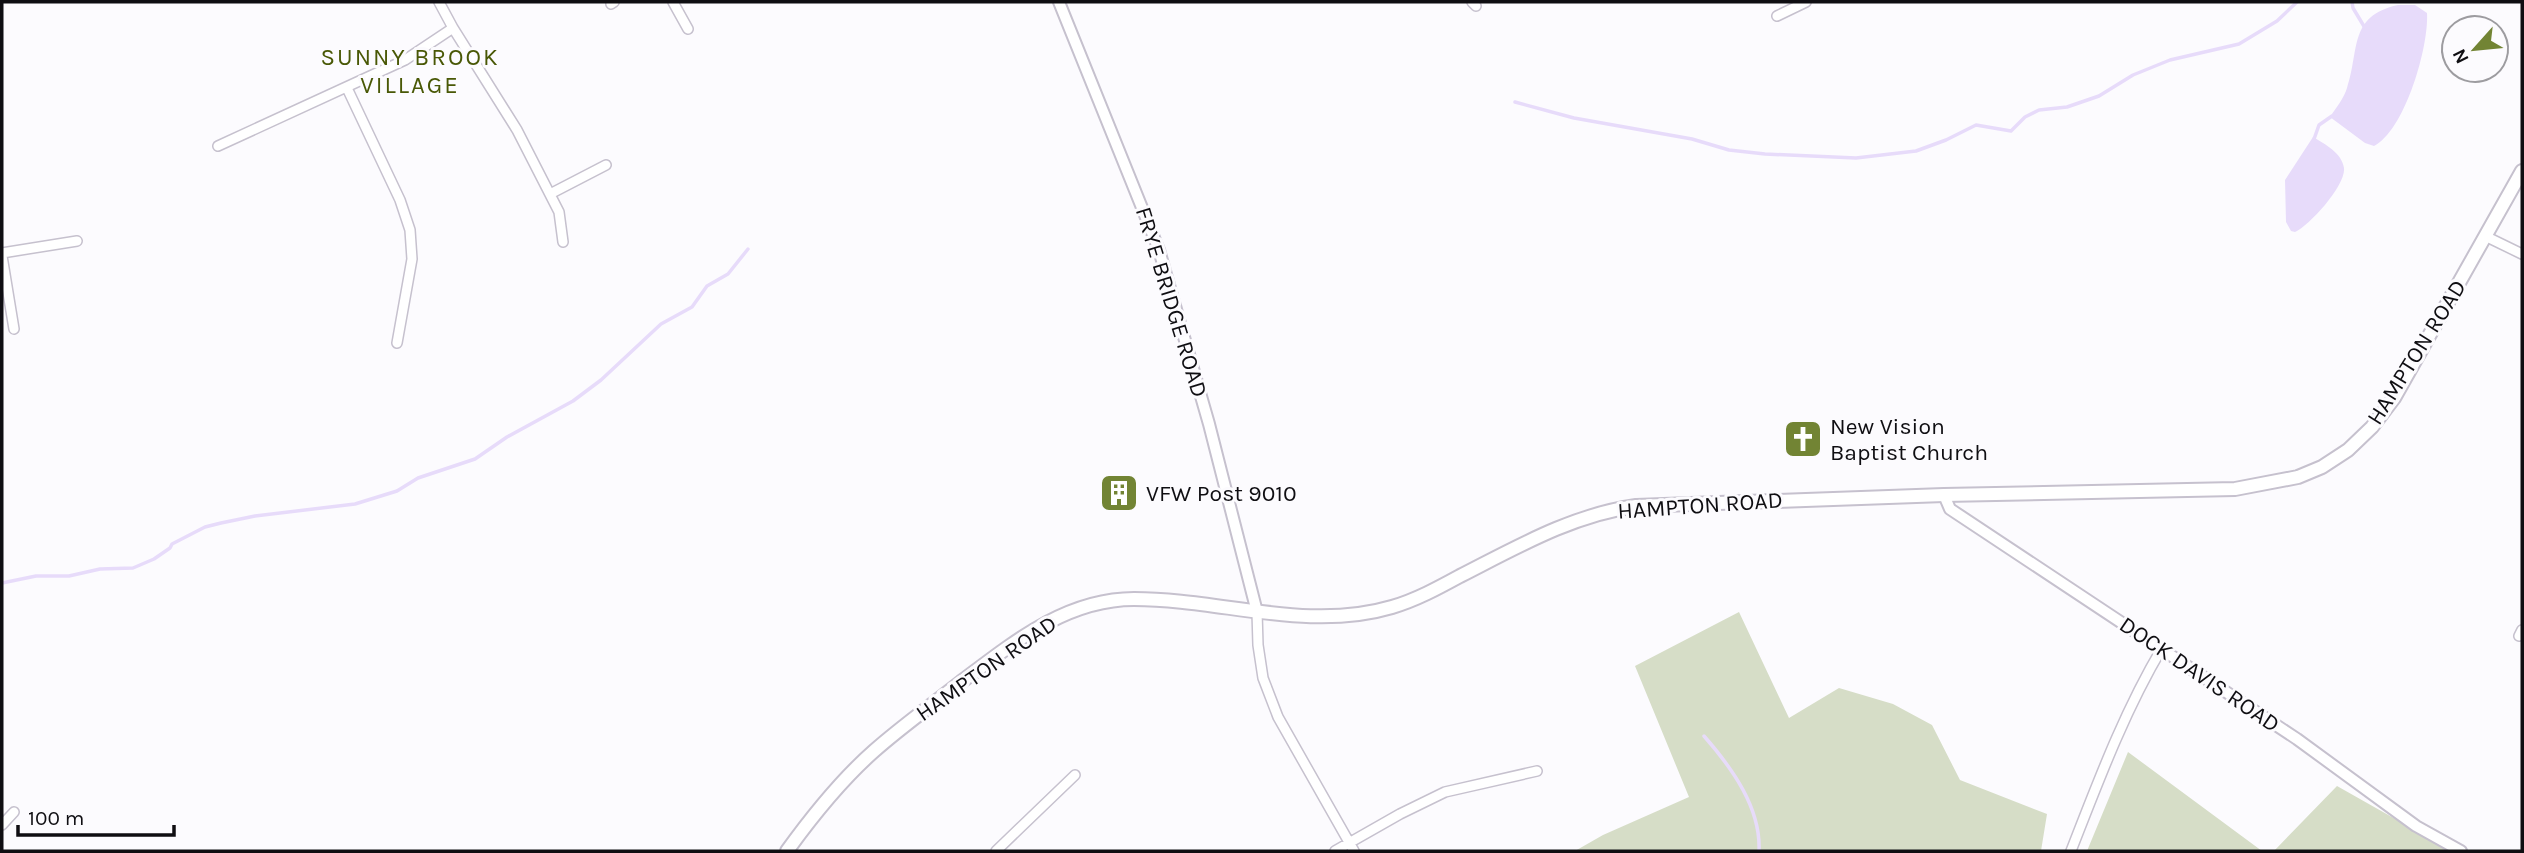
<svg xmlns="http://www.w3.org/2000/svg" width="2524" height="853" font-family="Karla,sans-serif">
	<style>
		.green { fill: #d6ddc7 }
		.water { fill: #e7dbfa }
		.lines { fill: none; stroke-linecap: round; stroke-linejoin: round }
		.stream { stroke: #e7dbfa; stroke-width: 3.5 }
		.minor-casing { stroke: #c6c1ce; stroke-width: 12 }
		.tertiary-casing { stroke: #c6c1ce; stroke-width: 14 }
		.secondary-casing { stroke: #c6c1ce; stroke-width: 16 }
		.minor { stroke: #fff; stroke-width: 9 }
		.tertiary { stroke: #fff; stroke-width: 10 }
		.secondary { stroke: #fff; stroke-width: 12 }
		.labels { text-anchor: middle; stroke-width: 6; stroke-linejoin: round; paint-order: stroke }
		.street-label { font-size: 23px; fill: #0f0e12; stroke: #fcfbfe }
		.poi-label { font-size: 23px; fill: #0f0e12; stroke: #fcfbfe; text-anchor: start }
		.neighbourhood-label { font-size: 24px; letter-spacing: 2px; fill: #495806; stroke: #fcfbfe }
	</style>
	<rect width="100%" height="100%" fill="#fcfbfe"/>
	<path class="green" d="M1739,612L1789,718L1839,688L1893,704L1932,725L1960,780L2047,814L2041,851H1575L1603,835L1689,797L1635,666Z
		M2128,752L2262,851H2087Z
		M2337,786L2452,851H2274Z"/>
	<path class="water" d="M2398,5H2415L2427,13C2429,47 2405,130 2374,146L2365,143L2330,117C2336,108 2344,98 2347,88C2360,50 2348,16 2398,5Z
		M2313,137C2325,144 2342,153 2344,168C2346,185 2310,225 2295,232L2291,231L2286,222L2285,180Z"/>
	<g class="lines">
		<path class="stream" d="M2352,2L2353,8L2365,28
			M1515,102L1574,118L1692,139L1729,150L1765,154L1856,158L1916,151L1946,140L1976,125L2011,131L2025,117L2039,110L2067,107L2099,96L2133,75L2170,60L2239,44L2277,21L2297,2
			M2313,142L2319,125L2332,116
			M2,583L36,576H69L100,569L133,568L154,559L170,548L172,544L205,527L221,523L255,516L355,504L397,491L418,478L475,459L507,437L573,401L601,380L661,324L692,307L707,286L728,274L748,249
			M1704,736C1732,768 1761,808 1759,851"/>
		<defs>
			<path id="minor" d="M439,2L453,28L517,130L559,212L563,242
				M673,2L688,29
				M1472,2L1476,6
				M611,4L614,2
				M1777,16L1806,2
				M347,88L400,200L410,230L412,259L397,343
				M218,146L405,60L453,28
				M550,194L606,165
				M2485,236L2522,254
				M2,253L77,241
				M2,256L14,329
				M1257,612L1258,645L1263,678L1278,717L1354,851
				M2519,636L2522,630
				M2,825L14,812
				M996,851L1075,775
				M1335,851L1400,814L1445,792L1537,771
				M2071,851C2098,782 2124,712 2162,648"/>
			<path id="tertiary" d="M1059,2L1159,250L1209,424L1257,612
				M1944,495L1950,509L2297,739L2416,826L2461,851"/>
			<path id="secondary" d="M787,851C813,815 840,781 874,751C901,727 932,705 961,682C1013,643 1066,599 1134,599C1220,599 1308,632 1392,607C1416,600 1438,588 1460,576C1517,547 1572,515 1636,506L1944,495L2235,489L2298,477L2322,467L2348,450L2372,427L2394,398L2522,171"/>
		</defs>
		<use href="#minor" class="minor-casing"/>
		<use href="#tertiary" class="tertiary-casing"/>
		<use href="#secondary" class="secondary-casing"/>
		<use href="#minor" class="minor"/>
		<use href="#tertiary" class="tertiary"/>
		<use href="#secondary" class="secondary"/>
	</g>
	<defs>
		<symbol id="church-square" viewBox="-11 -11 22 22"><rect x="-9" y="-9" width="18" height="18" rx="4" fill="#728434" stroke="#fcfbfe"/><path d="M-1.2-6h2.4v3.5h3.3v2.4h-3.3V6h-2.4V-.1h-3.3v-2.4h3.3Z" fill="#fff"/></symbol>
		<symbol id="building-square" viewBox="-11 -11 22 22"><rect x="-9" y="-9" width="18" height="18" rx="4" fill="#728434" stroke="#fcfbfe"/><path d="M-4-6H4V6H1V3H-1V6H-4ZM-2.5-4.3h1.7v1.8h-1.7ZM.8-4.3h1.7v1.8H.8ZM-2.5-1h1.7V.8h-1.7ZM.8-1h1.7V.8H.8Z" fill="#fff"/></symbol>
	</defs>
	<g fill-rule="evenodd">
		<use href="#church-square" x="1781" y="417" width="44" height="44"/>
		<use href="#building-square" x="1097" y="471" width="44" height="44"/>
	</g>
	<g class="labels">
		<g class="street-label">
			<text transform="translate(1172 302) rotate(73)" y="8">FRYE BRIDGE ROAD</text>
			<text transform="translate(2416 352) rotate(-58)" y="8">HAMPTON ROAD</text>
			<text transform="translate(1700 505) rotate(-4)" y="8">HAMPTON ROAD</text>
			<text transform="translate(986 668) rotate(-35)" y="8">HAMPTON ROAD</text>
			<text transform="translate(2200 674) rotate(34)" y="8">DOCK DAVIS ROAD</text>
		</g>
		<g class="poi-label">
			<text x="1830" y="434">New Vision<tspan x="1830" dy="26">Baptist Church</tspan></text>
			<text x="1146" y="501">VFW Post 9010</text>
		</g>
		<g class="neighbourhood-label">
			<text x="410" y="65">SUNNY BROOK<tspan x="410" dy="28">VILLAGE</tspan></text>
		</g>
	</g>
	<rect width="2524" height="853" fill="none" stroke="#0f0e12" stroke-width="7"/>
	<g transform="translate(2475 49) rotate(243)"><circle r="33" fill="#fcfbfe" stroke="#9d9ca0" stroke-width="2"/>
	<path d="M0-5L12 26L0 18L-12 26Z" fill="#728434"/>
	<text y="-10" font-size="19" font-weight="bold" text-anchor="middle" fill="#0f0e12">N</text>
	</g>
	<path d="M18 825v10h156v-10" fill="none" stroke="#0f0e12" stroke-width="3.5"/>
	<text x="28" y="825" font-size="21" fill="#0f0e12" stroke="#fcfbfe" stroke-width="5" paint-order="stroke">100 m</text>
</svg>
